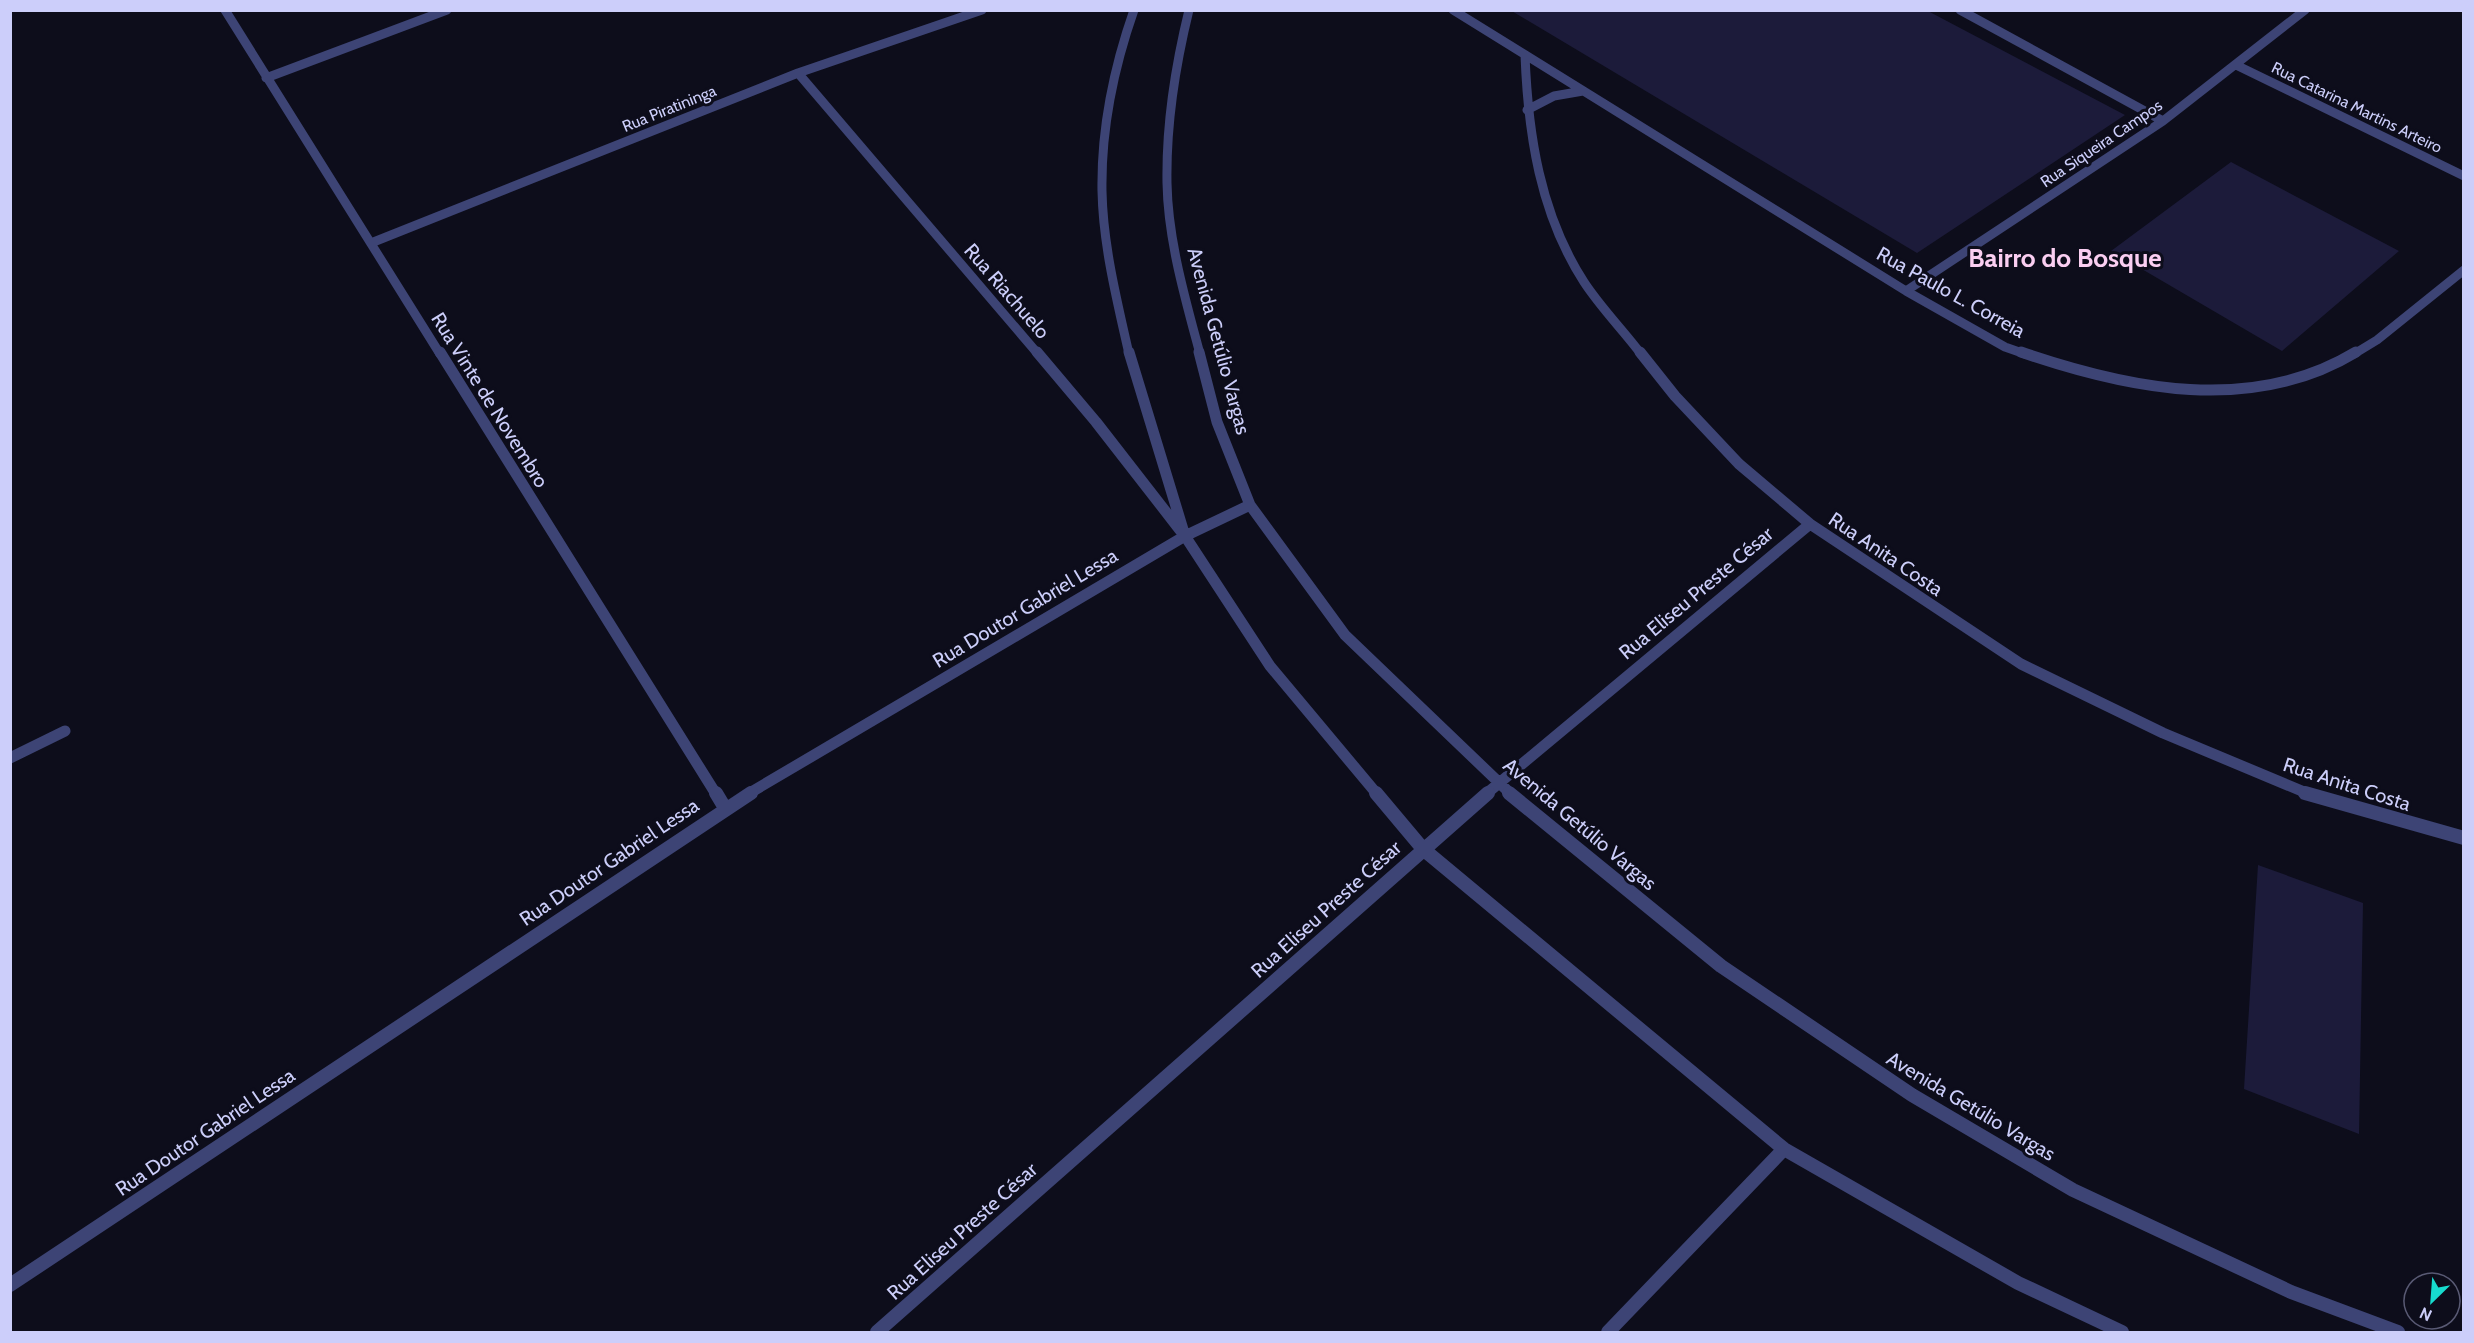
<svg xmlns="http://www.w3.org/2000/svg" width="2474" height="1343" font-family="Cabin,sans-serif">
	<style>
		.building { fill: #1c1b3a }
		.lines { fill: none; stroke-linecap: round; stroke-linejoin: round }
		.street-far2 { stroke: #3d4475; stroke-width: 9 }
		.street-far1 { stroke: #3d4475; stroke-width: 11 }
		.street { stroke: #3d4475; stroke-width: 14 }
		.labels { text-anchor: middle; stroke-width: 6; stroke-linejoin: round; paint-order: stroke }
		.far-street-label { font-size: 16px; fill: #cccefa; stroke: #0d0d1b }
		.street-label { font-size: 20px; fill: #cccefa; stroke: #0d0d1b }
		.district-label { font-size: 26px; font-weight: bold; fill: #facef1; stroke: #0d0d1b }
	</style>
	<rect width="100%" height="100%" fill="#0d0d1b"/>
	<path class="building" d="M1510,10H1926L2125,115L1917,253Z
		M2231,162L2399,251L2282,351L2111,251Z
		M2258,865L2363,903L2359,1134L2244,1089Z"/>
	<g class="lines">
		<path class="street-far2" d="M225,10L440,354
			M1189,10C1175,67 1166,123 1167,183C1168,240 1185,298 1200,354
			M1453,10L1906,291L2005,347L2025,354
			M1960,10L2163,121
			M1525,55C1528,134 1540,214 1584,282C1601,308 1623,330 1641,354
			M2236,65L2464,176
			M798,73L1038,354
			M266,78L447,10
			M1527,110L1554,96L1583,91
			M371,243L798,73L982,10
			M1906,291L2163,121L2305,10
			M1129,354C1117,301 1103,245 1102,191C1101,130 1114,67 1134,10
			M2354,354L2377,340L2464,270"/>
		<path class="street-far1" d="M440,352L716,794
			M1037,352L1096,422L1180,530
			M1129,352L1185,536L1270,666L1377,794
			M1199,352L1217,422L1250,505L1345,635L1511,794
			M1640,352L1675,396L1739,464L1810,524L2021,664L2163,733L2309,794
			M2021,352C2129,389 2252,415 2356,352
			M10,758L65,731
			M748,794L1185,536L1250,505
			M1486,794L1810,524"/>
		<path class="street" d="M716,793L725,808
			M1376,793L1423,849L1784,1149L2018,1283L2122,1332
			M1509,793L1721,966L1912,1095L2073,1190L2291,1292L2398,1332
			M2305,793L2464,838
			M10,1285L751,793
			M877,1332L1488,793
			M1608,1332L1784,1149"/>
	</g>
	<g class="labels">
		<g class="far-street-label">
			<text transform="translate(2357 107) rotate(26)" y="6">Rua Catarina Martins Arteiro</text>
			<text transform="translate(669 108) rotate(-22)" y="6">Rua Piratininga</text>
			<text transform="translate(2101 143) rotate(-34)" y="6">Rua Siqueira Campos</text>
		</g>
		<g class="street-label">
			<text transform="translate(1007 291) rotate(49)" y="7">Rua Riachuelo</text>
			<text transform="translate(1951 292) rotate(29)" y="7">Rua Paulo L. Correia</text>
			<text transform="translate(1219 341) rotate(75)" y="7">Avenida Getúlio Vargas</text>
			<text transform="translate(490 400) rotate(58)" y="7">Rua Vinte de Novembro</text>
			<text transform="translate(1886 554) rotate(34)" y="7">Rua Anita Costa</text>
			<text transform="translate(1696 593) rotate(-40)" y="7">Rua Eliseu Preste César</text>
			<text transform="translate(1025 608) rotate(-31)" y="7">Rua Doutor Gabriel Lessa</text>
			<text transform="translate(2347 784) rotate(18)" y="7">Rua Anita Costa</text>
			<text transform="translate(1580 824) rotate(40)" y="7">Avenida Getúlio Vargas</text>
			<text transform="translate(609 862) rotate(-34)" y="7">Rua Doutor Gabriel Lessa</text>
			<text transform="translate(1326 909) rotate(-42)" y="7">Rua Eliseu Preste César</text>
			<text transform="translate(1971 1106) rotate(31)" y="7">Avenida Getúlio Vargas</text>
			<text transform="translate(205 1132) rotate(-34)" y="7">Rua Doutor Gabriel Lessa</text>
			<text transform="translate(962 1231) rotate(-42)" y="7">Rua Eliseu Preste César</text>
		</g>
		<g class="district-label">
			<text x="2065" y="267">Bairro do Bosque</text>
		</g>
	</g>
	<rect width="2474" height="1343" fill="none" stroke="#cccefa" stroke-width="24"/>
	<g transform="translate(2432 1301) rotate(205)"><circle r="28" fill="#0d0d1b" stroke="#595a74" stroke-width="1.5"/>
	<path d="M0-4.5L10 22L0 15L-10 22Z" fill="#17dbce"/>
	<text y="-9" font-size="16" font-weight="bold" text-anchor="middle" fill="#cccefa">N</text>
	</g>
</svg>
